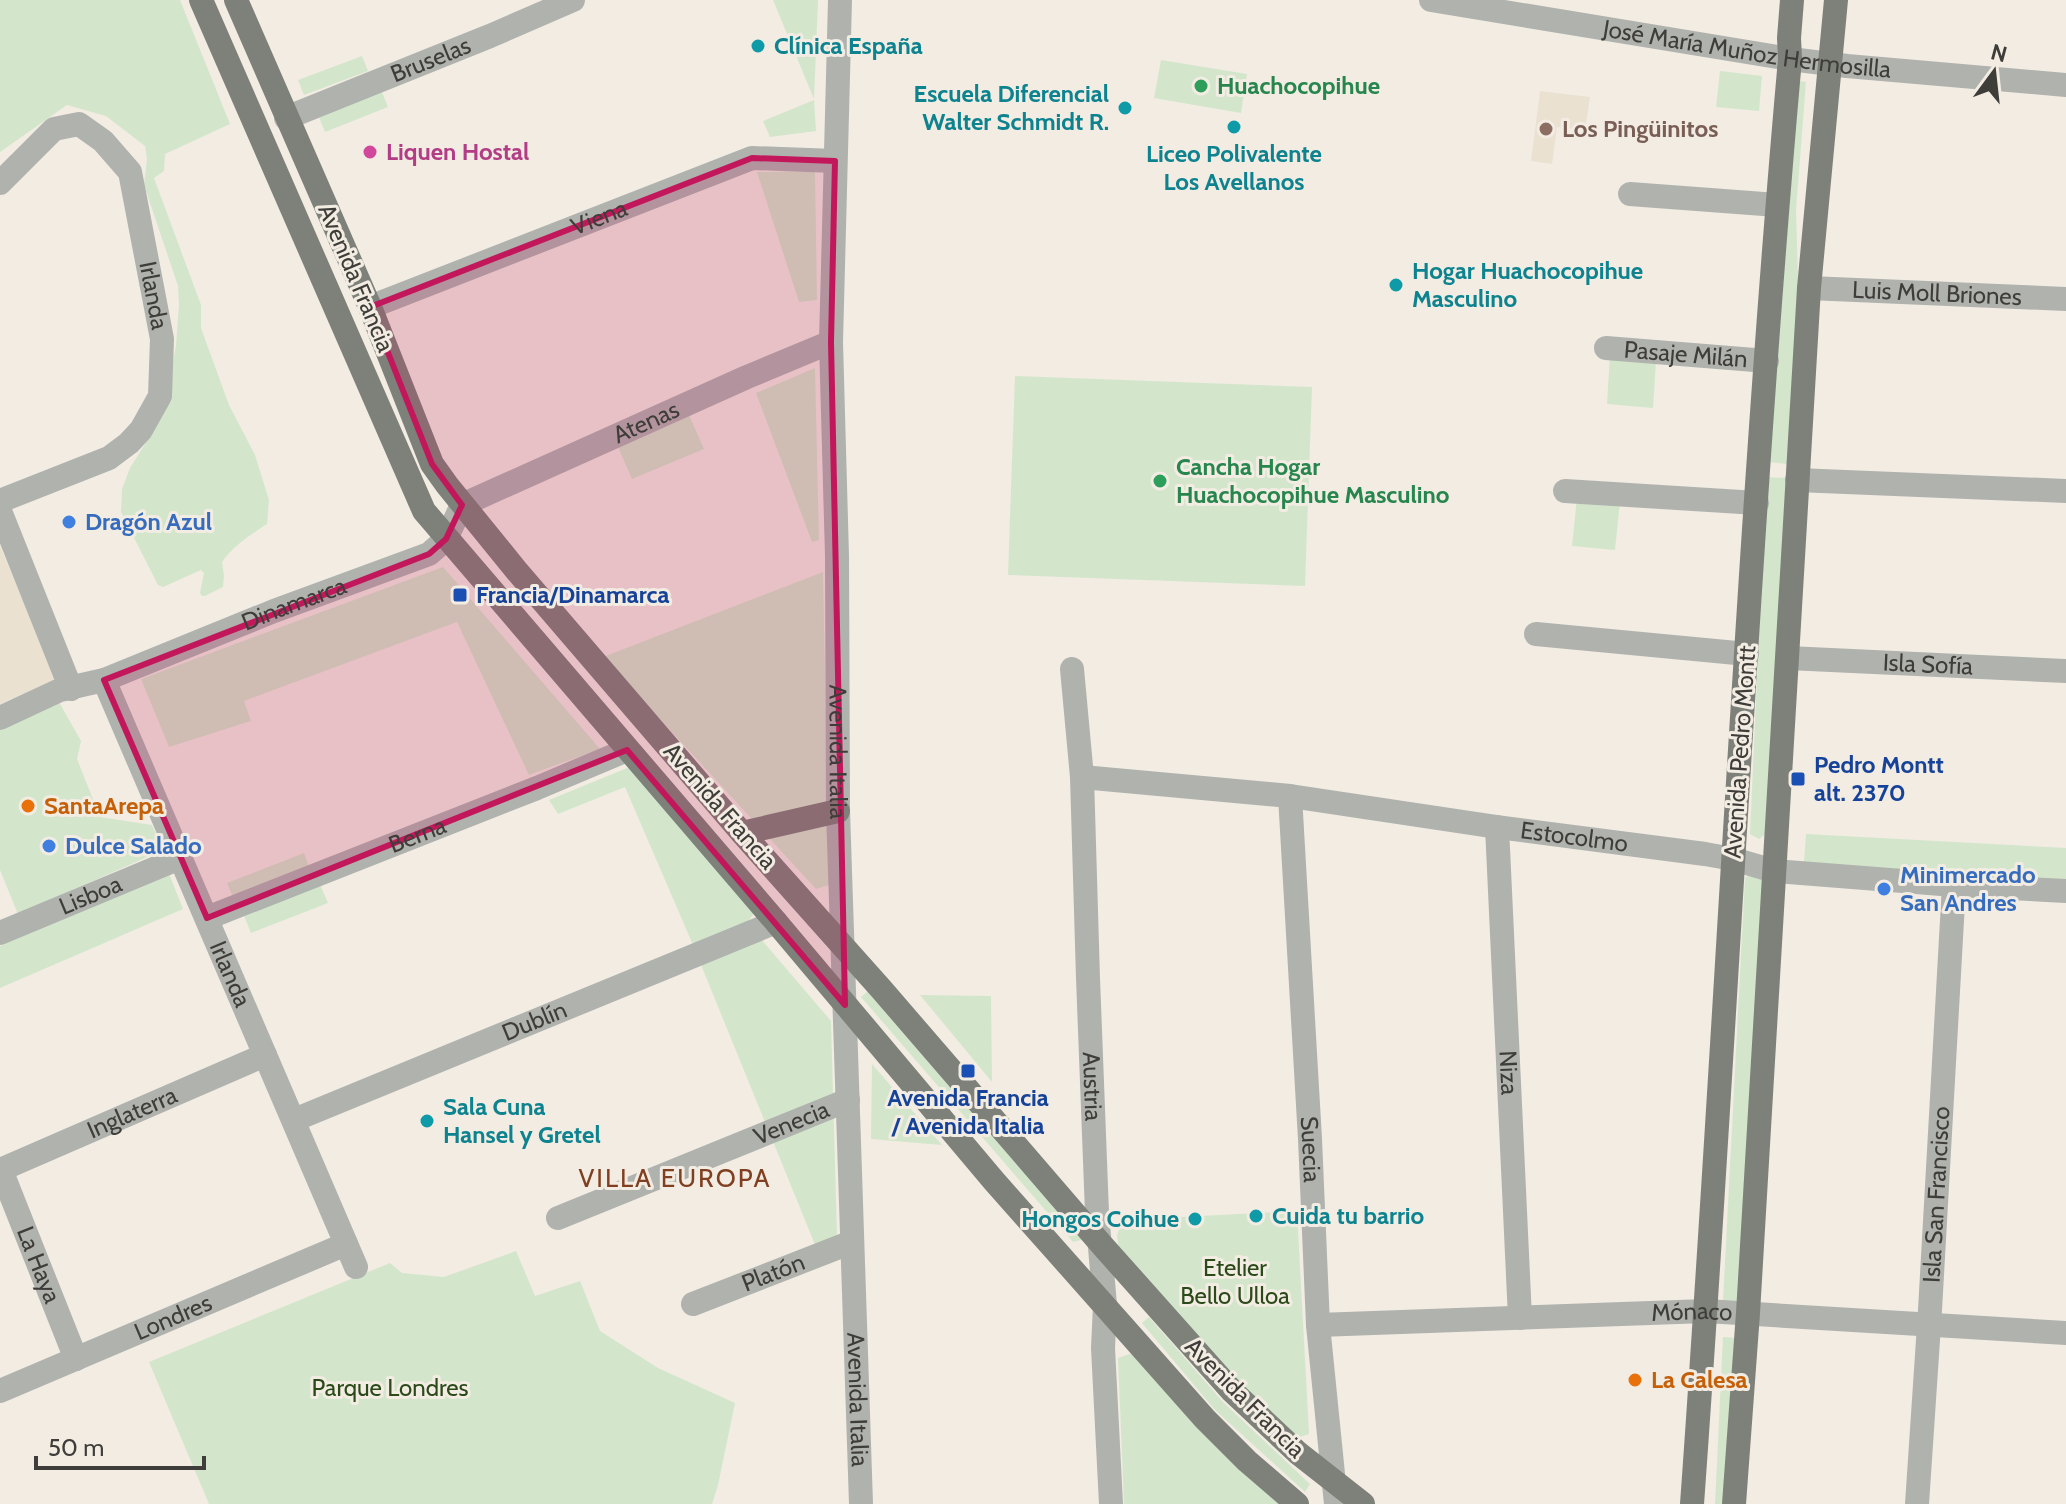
<svg xmlns="http://www.w3.org/2000/svg" width="2066" height="1504" font-family="Cabin,sans-serif">
	<style>
		.built { fill: #eae1d1 }
		.green { fill: #d3e6cb }
		.lines { fill: none; stroke-linecap: round; stroke-linejoin: round }
		.minor { stroke: #b0b2ae; stroke-width: 24 }
		.major { stroke: #7e817a; stroke-width: 24 }
		.marked { fill: #c2185b; fill-opacity: 0.2; stroke: #c2185b; stroke-width: 6; stroke-linejoin: round }
		.culture-dot { fill: #0f9aa8; stroke: #f2ece3; stroke-width: 3 }
		.leisure-dot { fill: #2e9e5b; stroke: #f2ece3; stroke-width: 3 }
		.education-dot { fill: #8d6e63; stroke: #f2ece3; stroke-width: 3 }
		.hotel-dot { fill: #d1479c; stroke: #f2ece3; stroke-width: 3 }
		.shop-dot { fill: #3f7fe0; stroke: #f2ece3; stroke-width: 3 }
		.transit-dot { fill: #1a4fb4; stroke: #f2ece3; stroke-width: 3 }
		.food-dot { fill: #e8710a; stroke: #f2ece3; stroke-width: 3 }
		.labels { text-anchor: middle; stroke-width: 6; stroke-linejoin: round; paint-order: stroke }
		.culture-label { font-size: 24px; font-weight: bold; fill: #0d838f; stroke: #f2ece3; text-anchor: start }
		.street-label { font-size: 24px; fill: #3f3d39; stroke: #f2ece3 }
		.leisure-label { font-size: 24px; font-weight: bold; fill: #27864d; stroke: #f2ece3; text-anchor: start }
		.education-label { font-size: 24px; font-weight: bold; fill: #785e54; stroke: #f2ece3; text-anchor: start }
		.hotel-label { font-size: 24px; font-weight: bold; fill: #b23c85; stroke: #f2ece3; text-anchor: start }
		.shop-label { font-size: 24px; font-weight: bold; fill: #366cbe; stroke: #f2ece3; text-anchor: start }
		.transit-label { font-size: 24px; font-weight: bold; fill: #164399; stroke: #f2ece3; text-anchor: start }
		.food-label { font-size: 24px; font-weight: bold; fill: #c56008; stroke: #f2ece3; text-anchor: start }
		.park-label { font-size: 24px; fill: #2b4a19; stroke: #f2ece3 }
		.neighbourhood-label { font-size: 26px; letter-spacing: 2px; fill: #803f20; stroke: #f2ece3 }
	</style>
	<rect width="100%" height="100%" fill="#f2ece3"/>
	<path class="built" d="M1540,91L1590,97L1585,130L1557,127L1552,164L1531,161Z
		M0,546L57,679L0,704Z"/>
	<path class="green" d="M0,0H180L230,124L165,154L164,171L154,178L201,305V328L229,405L255,455L269,500L267,524C250,535 234,545 222,562L224,576L223,587L205,596H202L200,593L204,573L201,570L163,587L158,585L121,512L122,489L130,468L152,433L165,406L176,346L179,305L178,286L144,185L147,159L145,146L106,116L67,105L0,152Z
		M773,0H818L814,99Z
		M362,56L368,71L304,95L298,80Z
		M1161,60L1247,74L1241,113L1154,98Z
		M1720,71L1762,76L1759,111L1716,107Z
		M1799,81L1806,82L1796,210L1798,281L1787,464L1769,462Z
		M379,85L388,107L325,132L316,110Z
		M814,100L816,131L770,137L763,121Z
		M815,171L817,300L799,302L757,172Z
		M1610,355L1656,360L1653,408L1607,404Z
		M815,368L819,540L812,542L756,393Z
		M1015,376L1312,387L1305,586L1008,575Z
		M689,415L704,449L632,479L617,445Z
		M1766,477L1787,478L1767,833L1759,839L1750,834Z
		M1577,498L1620,502L1615,550L1572,546Z
		M443,567L600,749L529,775L457,622L244,701L251,721L169,747L141,679Z
		M823,572L829,885L816,889L603,657Z
		M59,702L81,741L77,759L100,817L152,825L163,850L18,914L0,870V729Z
		M632,766L754,913L748,922L693,945L625,787L558,814L549,800Z
		M1806,834L2066,848V886L1804,862Z
		M304,853L309,867L233,897L227,883Z
		M168,871L183,909L0,988V946Z
		M1750,874L1765,881L1741,1301H1723L1745,878Z
		M319,882L328,903L251,933L243,913Z
		M761,939L831,1021L837,1236L816,1247L699,960Z
		M868,991L1082,1235L1081,1240L1073,1242L861,997Z
		M920,995L991,996L992,1082Z
		M872,1064L942,1145L871,1139Z
		M1297,1211L1309,1434L1291,1440L1119,1251L1117,1235L1123,1220Z
		M516,1251L535,1296L580,1281L600,1331L658,1368L735,1403L718,1485L712,1504H209L149,1362L390,1263L402,1273L444,1277Z
		M1149,1317L1223,1402L1310,1484L1305,1492L1214,1409L1142,1323Z
		M1723,1337L1737,1338L1725,1504H1715Z
		M1135,1352L1284,1504H1124L1118,1358Z"/>
	<g class="lines">
		<g class="minor">
			<path id="s1" d="M840,0L831,342L837,556L838,811L861,1504"/>
			<path id="s2" d="M1431,0L1790,59L1847,66L2066,85"/>
			<path id="s3" d="M286,118L490,36L573,0"/>
			<path id="s4" d="M0,183L54,129L79,124L103,141L130,172L162,339L160,396L141,430L129,443L109,458L0,501"/>
			<path d="M1630,194L1777,205"/>
			<path id="s5" d="M1809,288L2066,299"/>
			<path id="s6" d="M370,307L752,158L835,161"/>
			<path id="s7" d="M1606,348L1767,361"/>
			<path d="M1797,480L2066,491"/>
			<path d="M1565,491L1757,503"/>
			<path d="M0,511L71,689"/>
			<path d="M1536,634L1747,654"/>
			<path id="s8" d="M1788,658L2066,671"/>
			<path id="s9" d="M1072,669L1082,777L1088,978L1097,1213L1105,1305L1103,1348L1111,1504"/>
			<path id="s10" d="M104,680L356,1267"/>
			<path id="s11" d="M0,718L60,690L104,680L274,611L429,554L446,539L462,505L747,377L831,342"/>
			<path id="s12" d="M1082,777L1290,796L1497,827L1705,854L1733,859L1774,871L1954,885L2066,891"/>
			<path id="s13" d="M1290,796L1310,1139L1318,1325L1336,1504"/>
			<path id="s14" d="M1497,827L1520,1318"/>
			<path id="s15" d="M207,918L537,788L627,750"/>
			<path id="s16" d="M0,933L180,858"/>
			<path id="s17" d="M294,1120L776,922"/>
			<path id="s18" d="M0,1170L265,1055"/>
			<path id="s19" d="M1,1170L76,1359"/>
			<path id="s20" d="M558,1218L848,1100"/>
			<path id="s21" d="M693,1304L852,1242"/>
			<path id="s22" d="M1318,1325L1706,1311L2066,1333"/>
			<path id="s23" d="M0,1391L346,1244"/>
			<path id="s24" d="M1917,1504L1930,1310L1954,885"/>
		</g>
		<path class="major" d="M201,0L424,511L776,922L994,1181L1205,1419L1247,1461L1297,1504
			M236,0L370,307L432,464L447,485L516,570L742,833L882,990L1101,1244L1232,1391L1298,1453L1363,1504
			M742,833L838,811
			M1692,1504C1727,1023 1747,540 1790,59L1789,38L1792,0
			M1734,1504L1748,1313L1809,288L1836,0"/>
	</g>
	<path class="marked" d="M752,158L835,161L831,342L845,1005L627,750L207,918L104,680L429,554L446,539L462,505L432,464L370,307Z"/>
	<g class="culture-dot">
		<circle cx="758" cy="46" r="8"/>
		<circle cx="1125" cy="108" r="8"/>
		<circle cx="1234" cy="127" r="8"/>
		<circle cx="1396" cy="285" r="8"/>
		<circle cx="427" cy="1121" r="8"/>
		<circle cx="1256" cy="1216" r="8"/>
		<circle cx="1195" cy="1219" r="8"/>
	</g>
	<g class="leisure-dot">
		<circle cx="1201" cy="86" r="8"/>
		<circle cx="1160" cy="481" r="8"/>
	</g>
	<circle class="education-dot" cx="1546" cy="129" r="8"/>
	<circle class="hotel-dot" cx="370" cy="152" r="8"/>
	<g class="shop-dot">
		<circle cx="69" cy="522" r="8"/>
		<circle cx="49" cy="846" r="8"/>
		<circle cx="1884" cy="889" r="8"/>
	</g>
	<g class="transit-dot">
		<rect x="452" y="587" width="16" height="16" rx="4"/>
		<rect x="1790" y="771" width="16" height="16" rx="4"/>
		<rect x="960" y="1063" width="16" height="16" rx="4"/>
	</g>
	<g class="food-dot">
		<circle cx="28" cy="806" r="8"/>
		<circle cx="1635" cy="1380" r="8"/>
	</g>
	<g class="labels">
		<g class="culture-label">
			<text x="774" y="54">Clínica España</text>
			<text x="1109" y="102" text-anchor="end">Escuela Diferencial<tspan x="1109" dy="28">Walter Schmidt R.</tspan></text>
			<text x="1234" y="162" text-anchor="middle">Liceo Polivalente<tspan x="1234" dy="28">Los Avellanos</tspan></text>
			<text x="1412" y="279">Hogar Huachocopihue<tspan x="1412" dy="28">Masculino</tspan></text>
			<text x="443" y="1115">Sala Cuna<tspan x="443" dy="28">Hansel y Gretel</tspan></text>
			<text x="1272" y="1224">Cuida tu barrio</text>
			<text x="1179" y="1227" text-anchor="end">Hongos Coihue</text>
		</g>
		<g class="street-label">
			<text dy="8" stroke="none"><textPath href="#s2" startOffset="320">José María Muñoz Hermosilla</textPath></text>
			<text dy="8" stroke="none"><textPath href="#s3" startOffset="156">Bruselas</textPath></text>
			<text dy="8" stroke="none"><textPath href="#s6" startOffset="246">Viena</textPath></text>
			<text transform="translate(356 278) rotate(67)" y="8">Avenida Francia</text>
			<text dy="8" stroke="none"><textPath href="#s5" startOffset="128">Luis Moll Briones</textPath></text>
			<text dy="8" stroke="none"><textPath href="#s4" startOffset="298">Irlanda</textPath></text>
			<text dy="8" stroke="none"><textPath href="#s7" startOffset="80">Pasaje Milán</textPath></text>
			<text dy="8" stroke="none"><textPath href="#s11" startOffset="722">Atenas</textPath></text>
			<text dy="8" stroke="none"><textPath href="#s11" startOffset="316">Dinamarca</textPath></text>
			<text dy="8" stroke="none"><textPath href="#s8" startOffset="140">Isla Sofía</textPath></text>
			<text dy="8" stroke="none"><textPath href="#s1" startOffset="752">Avenida Italia</textPath></text>
			<text transform="translate(1740 752) rotate(-86)" y="8">Avenida Pedro Montt</text>
			<text transform="translate(720 806) rotate(49)" y="8">Avenida Francia</text>
			<text dy="8" stroke="none"><textPath href="#s15" startOffset="226">Berna</textPath></text>
			<text dy="8" stroke="none"><textPath href="#s12" startOffset="496">Estocolmo</textPath></text>
			<text dy="8" stroke="none"><textPath href="#s16" startOffset="98">Lisboa</textPath></text>
			<text dy="8" stroke="none"><textPath href="#s10" startOffset="320">Irlanda</textPath></text>
			<text dy="8" stroke="none"><textPath href="#s17" startOffset="260">Dublín</textPath></text>
			<text dy="8" stroke="none"><textPath href="#s14" startOffset="246">Niza</textPath></text>
			<text dy="8" stroke="none"><textPath href="#s9" startOffset="418">Austria</textPath></text>
			<text dy="8" stroke="none"><textPath href="#s18" startOffset="144">Inglaterra</textPath></text>
			<text dy="8" stroke="none"><textPath href="#s20" startOffset="252">Venecia</textPath></text>
			<text dy="8" stroke="none"><textPath href="#s13" startOffset="354">Suecia</textPath></text>
			<text dy="8" stroke="none"><textPath href="#s24" startOffset="310">Isla San Francisco</textPath></text>
			<text dy="8" stroke="none"><textPath href="#s19" startOffset="102">La Haya</textPath></text>
			<text dy="8" stroke="none"><textPath href="#s21" startOffset="86">Platón</textPath></text>
			<text dy="8" stroke="none"><textPath href="#s22" startOffset="374">Mónaco</textPath></text>
			<text dy="8" stroke="none"><textPath href="#s23" startOffset="188">Londres</textPath></text>
			<text transform="translate(1245 1398) rotate(45)" y="8">Avenida Francia</text>
			<text dy="8" stroke="none"><textPath href="#s1" startOffset="1400">Avenida Italia</textPath></text>
		</g>
		<g class="leisure-label">
			<text x="1217" y="94">Huachocopihue</text>
			<text x="1176" y="475">Cancha Hogar<tspan x="1176" dy="28">Huachocopihue Masculino</tspan></text>
		</g>
		<g class="education-label">
			<text x="1562" y="137">Los Pingüinitos</text>
		</g>
		<g class="hotel-label">
			<text x="386" y="160">Liquen Hostal</text>
		</g>
		<g class="shop-label">
			<text x="85" y="530">Dragón Azul</text>
			<text x="65" y="854">Dulce Salado</text>
			<text x="1900" y="883">Minimercado<tspan x="1900" dy="28">San Andres</tspan></text>
		</g>
		<g class="transit-label">
			<text x="476" y="603">Francia/Dinamarca</text>
			<text x="1814" y="773">Pedro Montt<tspan x="1814" dy="28">alt. 2370</tspan></text>
			<text x="968" y="1106" text-anchor="middle">Avenida Francia<tspan x="968" dy="28">/ Avenida Italia</tspan></text>
		</g>
		<g class="food-label">
			<text x="44" y="814">SantaArepa</text>
			<text x="1651" y="1388">La Calesa</text>
		</g>
		<g class="park-label">
			<text x="1235" y="1276">Etelier<tspan x="1235" dy="28">Bello Ulloa</tspan></text>
			<text x="390" y="1396">Parque Londres</text>
		</g>
		<g class="neighbourhood-label">
			<text x="675" y="1187">VILLA EUROPA</text>
		</g>
	</g>
	<g transform="translate(1994 72) rotate(15)" stroke="#f2ece3" stroke-width="6" paint-order="stroke">
	<path d="M0-6L14 30L0 20L-14 30Z" fill="#3f3d39"/>
	<text y="-12" font-size="22" font-weight="bold" text-anchor="middle" fill="#3f3d39">N</text>
	</g>
	<path d="M36 1456v12h168v-12" fill="none" stroke="#3f3d39" stroke-width="4"/>
	<text x="48" y="1456" font-size="24" fill="#3f3d39" stroke="#f2ece3" stroke-width="6" paint-order="stroke">50 m</text>
</svg>
